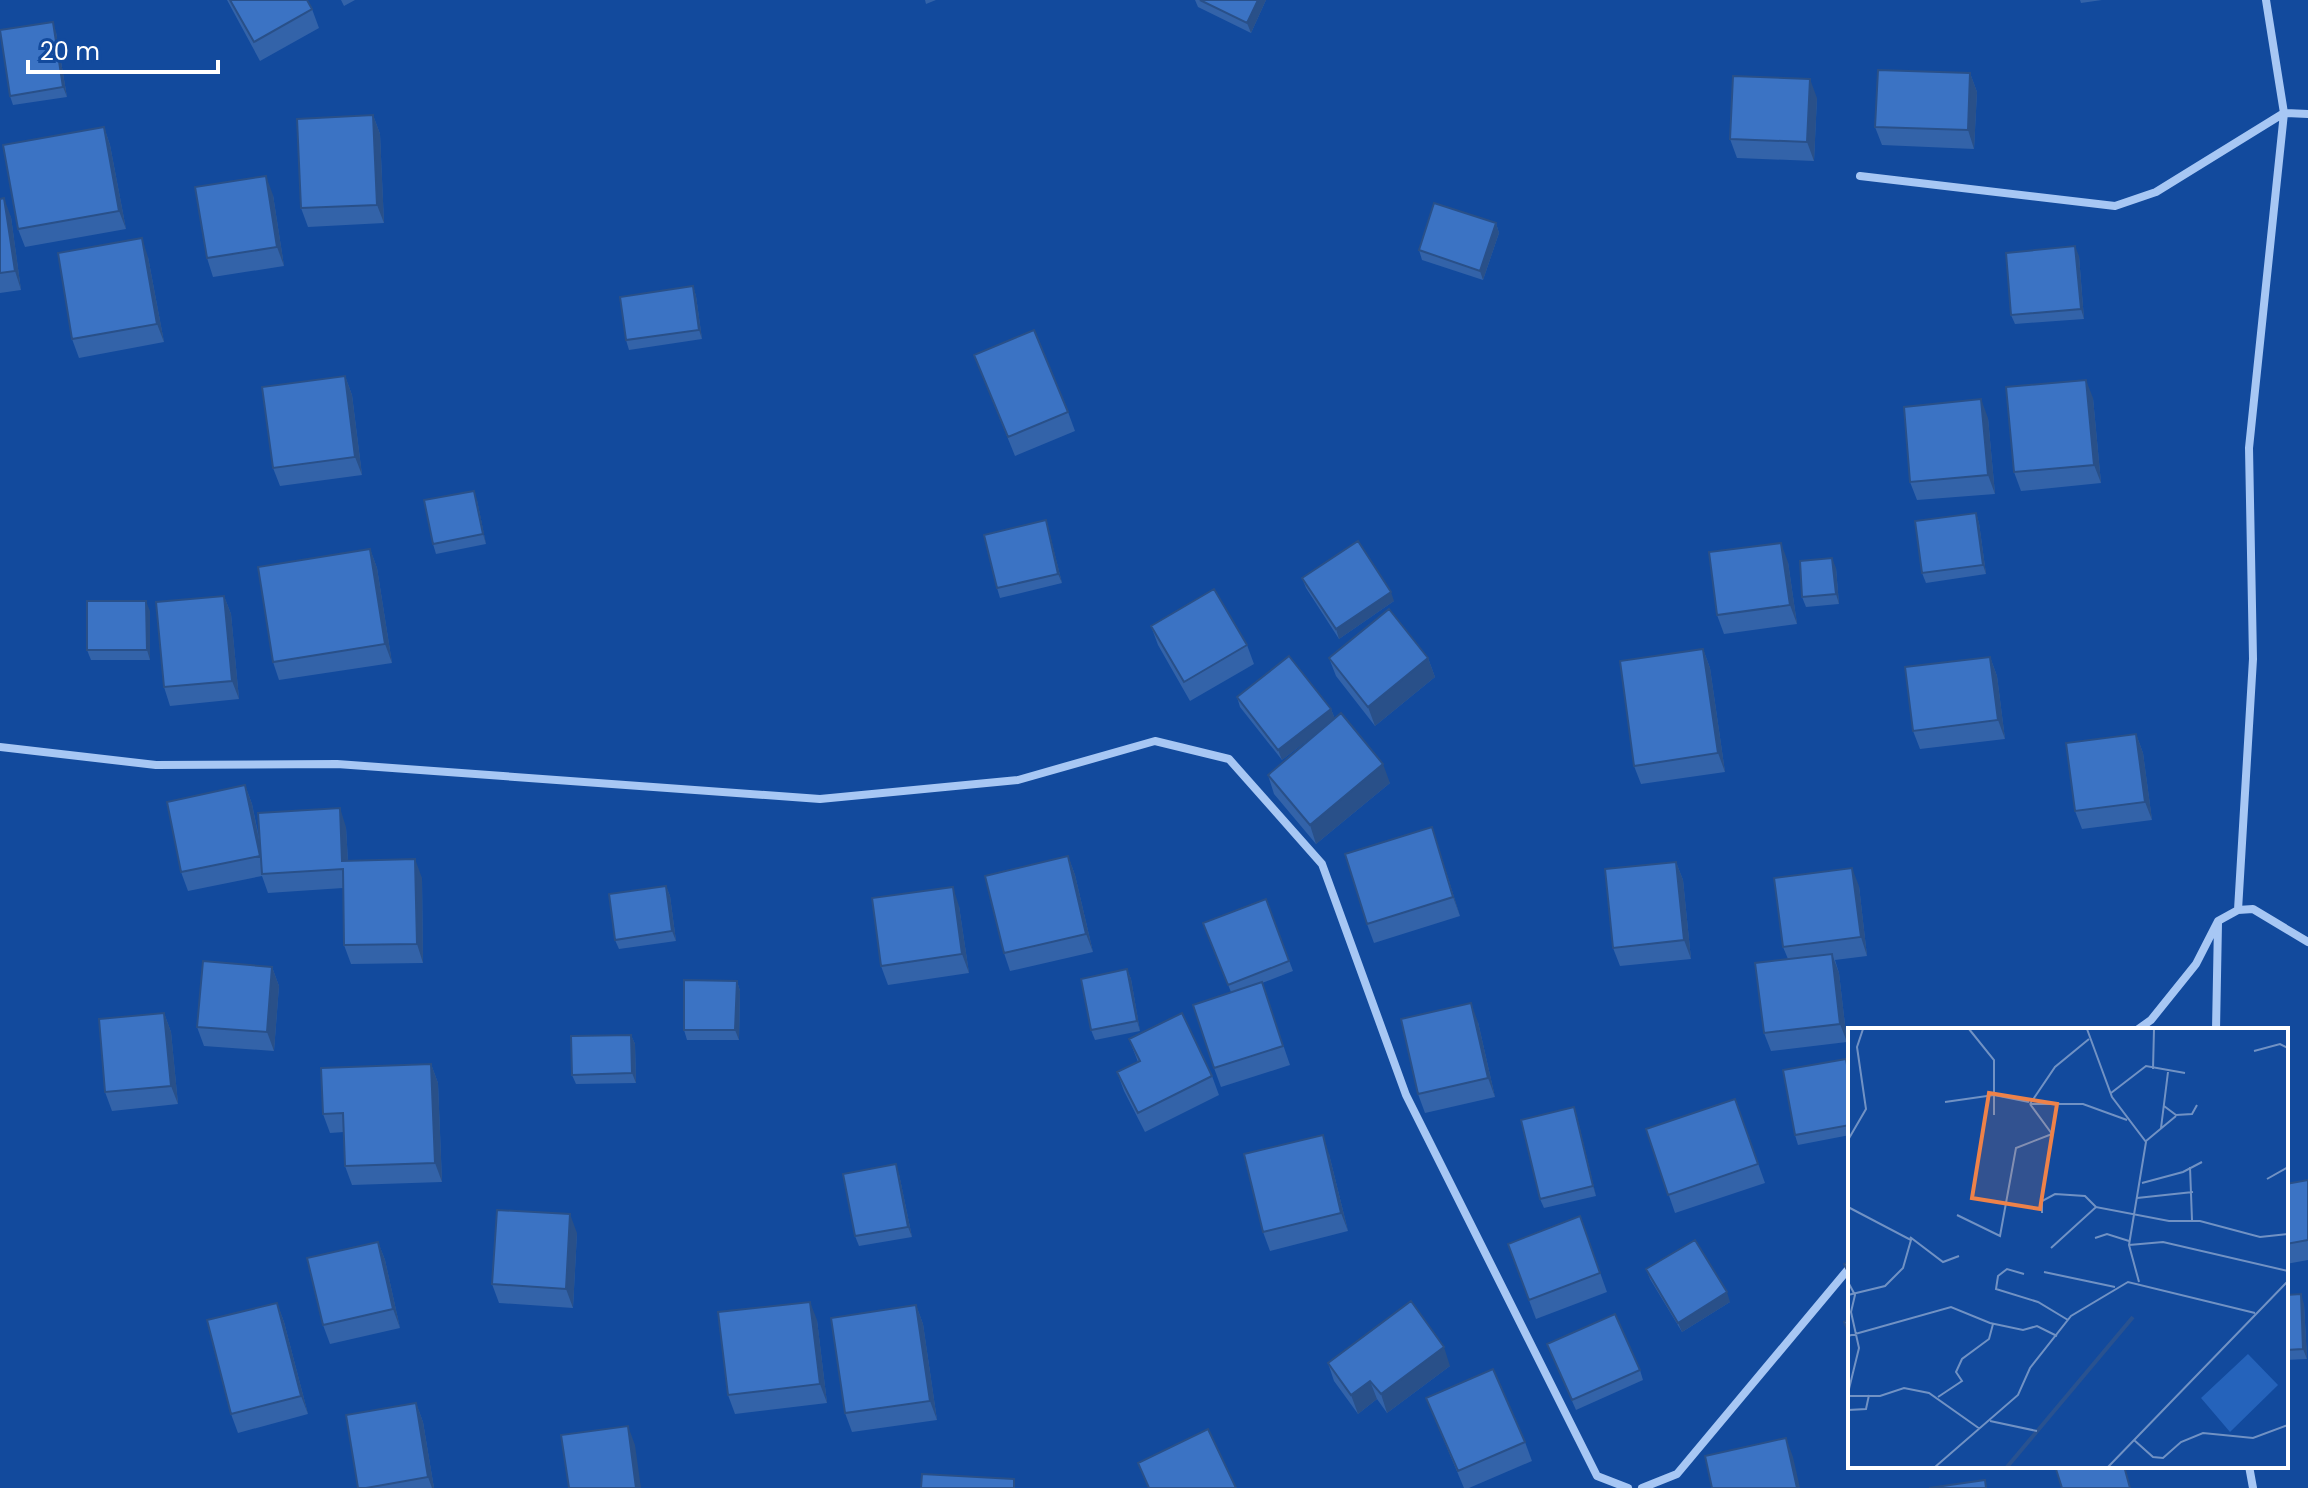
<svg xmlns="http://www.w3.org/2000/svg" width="2308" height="1488" font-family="Poppins,sans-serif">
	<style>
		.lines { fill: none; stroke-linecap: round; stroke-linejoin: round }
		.minor { stroke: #a7c7f4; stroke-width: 8 }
		.wall { fill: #3363a9 }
		.shaded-wall { fill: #295089 }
		.building { fill: #3b73c4; stroke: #295089; stroke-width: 2 }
		.inset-river { fill: none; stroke: #295290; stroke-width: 4 }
		.inset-road { fill: none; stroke: #7192c4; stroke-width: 2 }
		.view { fill: #ee8249; fill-opacity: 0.15; stroke: #ee8249; stroke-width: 4 }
		.inset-edge { fill: none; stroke: #fff; stroke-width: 4 }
	</style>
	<rect width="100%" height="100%" fill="#124a9d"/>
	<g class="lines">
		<path class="minor" d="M1860,176L2115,206L2156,192L2284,113L2308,114
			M0,747L156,765L337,764L820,799L1018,780L1155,741L1229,759L1322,864L1406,1095L1597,1476L1628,1488
			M2238,910L2253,659L2249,448L2284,113L2266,0
			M2137,1030L2151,1020L2196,964L2218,921L2238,910L2253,909L2308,942
			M2216,1030L2218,923
			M2249,1466L2253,1488
			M1642,1488L1677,1474L1850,1267"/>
	</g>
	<path class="wall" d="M227,0H307L312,9L319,28L260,61Z
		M341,0H355L344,6Z
		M925,0H936L926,4Z
		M1195,0H1266L1251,33L1198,7Z
		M2080,0H2102L2081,3Z
		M56,32L67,97L13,105L10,96Z
		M1970,73L1977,92L1974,149L1882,145L1875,127Z
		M1817,98L1814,161L1737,158L1730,139Z
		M373,115L380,134L384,223L308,227L301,208Z
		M104,127L110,145L126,229L25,247L18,229Z
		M273,195L284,266L213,277L207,258Z
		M0,199L11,217L21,290L0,293Z
		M1496,223L1499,233L1483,280L1422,260L1419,250Z
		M2079,256L2084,319L2015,324L2011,315Z
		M148,257L164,342L79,358L72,339Z
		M693,286L696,296L702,339L629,350L626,340Z
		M974,355L1068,412L1075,431L1015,456Z
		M345,376L352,395L362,475L280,486L273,468Z
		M2093,398L2101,483L2021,491L2014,472Z
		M1988,418L1995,494L1917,500L1910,482Z
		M477,500L486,544L436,554L433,544Z
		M1976,513L1979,523L1986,574L1926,583L1922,573Z
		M1046,520L1062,583L1000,598L997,588Z
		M370,549L377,568L392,663L279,680L273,662Z
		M1788,562L1797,624L1724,634L1717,615Z
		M1836,568L1839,604L1806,607L1802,597Z
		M1302,578L1394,601L1339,639L1306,588Z
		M224,596L231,614L239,699L170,706L164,687Z
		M150,611V660H91L87,650Z
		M1151,626L1247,645L1254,664L1190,701L1158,645Z
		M1703,649L1710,668L1725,772L1641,784L1634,766Z
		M1990,657L1997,676L2005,739L1920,749L1913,731Z
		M1329,658H1428L1435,677L1375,726L1336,676Z
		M1237,697L1331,709L1335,719L1390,783L1316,844L1274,794L1268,775L1332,721L1282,760L1240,707Z
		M2136,734L2143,753L2152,820L2082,829L2075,811Z
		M245,785L252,804L260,842L346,827L348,861L422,878L423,963L351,964L344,945L343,888L268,893L262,876L188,891L181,872Z
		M1432,827L1460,916L1374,943L1367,924Z
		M1068,856L1075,875L1093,952L1010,971L1004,953Z
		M1676,862L1683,880L1691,959L1620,966L1613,948Z
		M666,886L670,896L676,941L619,949L615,940Z
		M1859,886L1867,956L1835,960L1839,973L1847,1042L1771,1051L1764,1033L1788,959L1783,947Z
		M1266,899L1293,971L1262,983L1290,1065L1221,1087L1214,1068L1231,992L1203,923Z
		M959,906L969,973L888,985L881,966Z
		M272,967L279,986L274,1051L204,1046L197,1027Z
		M1127,969L1131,979L1140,1031L1095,1040L1091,1030Z
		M737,981L740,991L739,1040H687L684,1030Z
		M164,1013L171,1032L178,1104L112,1111L105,1092Z
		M1478,1022L1495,1097L1425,1113L1418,1094Z
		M631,1035L635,1044L636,1083L576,1084L572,1075Z
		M1129,1039L1212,1076L1219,1095L1145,1132L1124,1091L1117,1072L1138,1062Z
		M431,1064L438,1083L442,1182L352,1185L345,1166L344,1132L330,1133L323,1114Z
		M1849,1069L1850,1135L1798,1145L1795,1135Z
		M1735,1099L1765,1183L1675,1213L1646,1129Z
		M1577,1117L1596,1196L1544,1208L1540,1199Z
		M1329,1154L1348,1231L1270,1251L1263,1232Z
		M899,1174L912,1237L859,1246L855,1236Z
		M2308,1180V1260L2286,1264V1184Z
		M1580,1216L1607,1292L1536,1319L1508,1244Z
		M577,1233L573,1308L499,1303L492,1284Z
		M378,1242L385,1260L400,1328L330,1344L323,1325Z
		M1646,1269L1730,1302L1682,1332L1650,1279Z
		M2286,1295L2304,1304L2307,1359L2286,1360Z
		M277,1303L284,1322L308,1414L238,1433L231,1414Z
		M916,1305L923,1324L937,1420L852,1432L845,1413Z
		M817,1320L827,1403L735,1414L728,1395Z
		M1547,1344L1640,1370L1643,1380L1576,1410Z
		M1328,1363L1450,1366L1387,1413L1377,1399L1358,1414L1334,1381Z
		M1426,1398L1525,1442L1532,1461L1469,1488H1464Z
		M416,1403L423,1422L434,1488H358Z"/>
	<path class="shaded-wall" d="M1258,0H1266L1251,33L1247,23Z
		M53,22L56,32L67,97L63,87Z
		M1970,73L1977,92L1974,149L1968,130Z
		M1810,79L1817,98L1814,161L1807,142Z
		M373,115L380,134L384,223L377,205Z
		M104,127L110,145L126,229L119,211Z
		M266,176L273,195L284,266L277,247Z
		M4,198L11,217L21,290L15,271Z
		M1496,223L1499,233L1483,280L1480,271Z
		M142,238L148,257L164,342L157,324Z
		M2075,246L2079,256L2084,319L2081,309Z
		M693,286L696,296L702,339L699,330Z
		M345,376L352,395L362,475L355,457Z
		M2086,380L2093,398L2101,483L2094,465Z
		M1981,399L1988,418L1995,494L1988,475Z
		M474,491L477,500L486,544L483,534Z
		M1976,513L1979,523L1986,574L1983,565Z
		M1046,520L1049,530L1062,583L1058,574Z
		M1781,543L1788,562L1797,624L1790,605Z
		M370,549L377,568L392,663L385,644Z
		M1832,558L1836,568L1839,604L1836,594Z
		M1391,592L1394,601L1339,639L1336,629Z
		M224,596L231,614L239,699L232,681Z
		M146,601L150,611V660L147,650Z
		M1703,649L1710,668L1725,772L1718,753Z
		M1990,657L1997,676L2005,739L1998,720Z
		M1428,658L1435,677L1375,726L1368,707Z
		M1331,709L1335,719L1282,760L1278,750Z
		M2136,734L2143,753L2152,820L2145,802Z
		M1383,764L1390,783L1316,844L1310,825Z
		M245,785L252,804L266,875L260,856Z
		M340,808L346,827L349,880L342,861Z
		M1432,827L1438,846L1460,916L1453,897Z
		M1068,856L1075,875L1093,952L1086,934Z
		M415,859L422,878L423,963L417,944Z
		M1676,862L1683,880L1691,959L1684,940Z
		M1852,868L1859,886L1867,956L1861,937Z
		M666,886L670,896L676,941L672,931Z
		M953,887L959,906L969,973L962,954Z
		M1832,954L1839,973L1847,1042L1840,1024Z
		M272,967L279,986L274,1051L267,1032Z
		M1127,969L1131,979L1140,1031L1137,1021Z
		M737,981L740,991L739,1040L735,1030Z
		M1471,1003L1478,1022L1495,1097L1488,1078Z
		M164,1013L171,1032L178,1104L171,1086Z
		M631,1035L635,1044L636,1083L632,1073Z
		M431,1064L438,1083L442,1182L435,1163Z
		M1574,1107L1577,1117L1596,1196L1593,1186Z
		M1323,1135L1329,1154L1348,1231L1341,1213Z
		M896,1164L899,1174L912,1237L908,1227Z
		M570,1214L577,1233L573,1308L566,1289Z
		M378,1242L385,1260L400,1328L393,1309Z
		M1727,1292L1730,1302L1682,1332L1678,1323Z
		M2301,1294L2304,1304L2307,1359L2303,1349Z
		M810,1302L817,1320L827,1403L820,1384Z
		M277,1303L284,1322L308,1414L301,1396Z
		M916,1305L923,1324L937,1420L930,1401Z
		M1444,1347L1450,1366L1387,1413L1381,1394Z
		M1370,1381L1377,1399L1358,1414L1351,1395Z
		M416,1403L423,1422L434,1488H432L428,1477Z
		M628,1426L635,1445L641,1488H636Z
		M1786,1438L1793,1457L1800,1488H1797Z"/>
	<path class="building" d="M230,0H307L312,9L254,42Z
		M1200,0H1258L1247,23Z
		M53,22L63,87L10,96L0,30Z
		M1878,70L1970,73L1968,130L1875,127Z
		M1733,76L1810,79L1807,142L1730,139Z
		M373,115L377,205L301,208L297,119Z
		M104,127L119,211L18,229L3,145Z
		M266,176L277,247L207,258L195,187Z
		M4,198L15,271L0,273V199Z
		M1434,203L1496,223L1480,271L1419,250Z
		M142,238L157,324L72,339L58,253Z
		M2075,246L2081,309L2011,315L2006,253Z
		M693,286L699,330L626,340L620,297Z
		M1034,330L1068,412L1008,437L974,355Z
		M345,376L355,457L273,468L262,387Z
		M2086,380L2094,465L2014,472L2006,387Z
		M1981,399L1988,475L1910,482L1904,407Z
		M474,491L483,534L433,544L424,500Z
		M1976,513L1983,565L1922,573L1915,521Z
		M1046,520L1058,574L997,588L984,535Z
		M1358,541L1391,592L1336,629L1302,578Z
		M1781,543L1790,605L1717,615L1709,552Z
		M370,549L385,644L273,662L258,567Z
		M1832,558L1836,594L1802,597L1800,561Z
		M1214,589L1247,645L1184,682L1151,626Z
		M224,596L232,681L164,687L156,602Z
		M87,601H146L147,650H87Z
		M1389,609L1428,658L1368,707L1329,658Z
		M1703,649L1718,753L1634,766L1620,661Z
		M1289,656L1331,709L1278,750L1237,697Z
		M1990,657L1998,720L1913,731L1905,667Z
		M1341,713L1383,764L1310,825L1268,775Z
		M2136,734L2145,802L2075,811L2066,743Z
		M245,785L260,856L181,872L167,802Z
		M340,808L342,861L415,859L417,944L344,945L343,869L262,874L258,813Z
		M1432,827L1453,897L1367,924L1345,854Z
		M1068,856L1086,934L1004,953L985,876Z
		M1676,862L1684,940L1613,948L1605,869Z
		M1852,868L1861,937L1783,947L1774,878Z
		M666,886L672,931L615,940L609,894Z
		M953,887L962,954L881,966L872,898Z
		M1266,899L1289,961L1228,985L1203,923Z
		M1832,954L1840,1024L1764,1033L1755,963Z
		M203,961L272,967L267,1032L197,1027Z
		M1127,969L1137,1021L1091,1030L1081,979Z
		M684,980L737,981L735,1030H684Z
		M1262,982L1283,1046L1214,1068L1193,1005Z
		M1471,1003L1488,1078L1418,1094L1401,1019Z
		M164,1013L171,1086L105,1092L99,1019Z
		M1182,1013L1212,1076L1138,1113L1117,1072L1140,1061L1129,1039Z
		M631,1035L632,1073L572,1075L571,1036Z
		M1846,1059L1850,1082V1125L1795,1135L1783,1070Z
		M431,1064L435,1163L345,1166L343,1113L323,1114L321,1068Z
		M1735,1099L1758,1164L1668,1195L1646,1129Z
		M1574,1107L1593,1186L1540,1199L1521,1120Z
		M1323,1135L1341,1213L1263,1232L1244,1154Z
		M896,1164L908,1227L855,1236L843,1174Z
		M2308,1180V1240L2286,1244V1184Z
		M497,1210L570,1214L566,1289L492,1284Z
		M1580,1216L1600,1273L1529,1300L1508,1244Z
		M1695,1240L1727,1292L1678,1323L1646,1269Z
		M378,1242L393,1309L323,1325L307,1258Z
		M1850,1262V1276L1844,1264Z
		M2301,1294L2303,1349L2286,1350V1295Z
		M1411,1301L1444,1347L1381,1394L1370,1381L1351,1395L1328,1363Z
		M810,1302L820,1384L728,1395L718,1312Z
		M277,1303L301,1396L231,1414L207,1320Z
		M916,1305L930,1401L845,1413L831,1318Z
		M1615,1314L1640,1370L1572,1400L1547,1344Z
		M1850,1319V1335L1844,1322Z
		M1493,1369L1525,1442L1458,1471L1426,1398Z
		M416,1403L428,1477L366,1488H358L346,1415Z
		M628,1426L636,1488H569L561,1435Z
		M1208,1429L1236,1488H1149L1138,1463Z
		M1786,1438L1797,1488H1712L1705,1456Z
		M2055,1466H2124L2130,1488H2062Z
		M922,1474L1014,1479V1488H921Z
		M1985,1480L1986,1488H1929Z"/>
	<g transform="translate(1848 1028)">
		<rect width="440" height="440" fill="#124a9d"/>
		<path d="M400,326L430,357L382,404L353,370Z" fill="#2563bb"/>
		<path class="inset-river" d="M159,439L285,289"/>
		<path class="inset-road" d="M121,1L146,32V87M239,1L264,69L298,114L281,217L291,254M406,23L432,16L440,20M305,41L306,1M263,65L298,38L337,45M97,74L146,67L181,74M182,76L207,39L241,11M183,76H235L279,92M316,78L328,87L344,86L349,77M313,100L320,44M0,112L18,81L9,19L15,1M298,113L328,88M342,139L344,192M419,151L440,139M294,155L335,144L354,134M289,170L345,164M0,179L63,212L55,240L37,258L0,267M194,185V173L207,166L237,168L248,179M109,187L152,208L168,120L204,106L182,76M62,209L95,234L111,228M247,210L259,206L281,213M281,217L315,214L440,243M203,220L248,179L321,193H352L412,209L440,206M196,244L267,259M176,246L159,241L150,248L148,261L190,274L220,292M0,254L7,267L3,284L11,320L0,365M0,308L103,279L142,295L175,302L189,298L209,308M0,368H32L56,360L81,365L132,401M90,369L114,353L108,344L114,331L141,311L145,296M0,382L18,381L21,367M142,393L189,403M286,412L305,429L315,430L333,414L355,405L405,410L440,397M87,439L170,367L182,340L223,288L280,254L407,285M260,439L440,253"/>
		<path class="view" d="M141,65L209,76L192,181L124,170Z"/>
		<rect width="440" height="440" class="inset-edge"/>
	</g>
	<path d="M28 60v12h190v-12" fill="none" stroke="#ffffff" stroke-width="4"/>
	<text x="40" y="60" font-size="24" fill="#ffffff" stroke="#124a9d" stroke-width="6" paint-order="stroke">20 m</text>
</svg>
